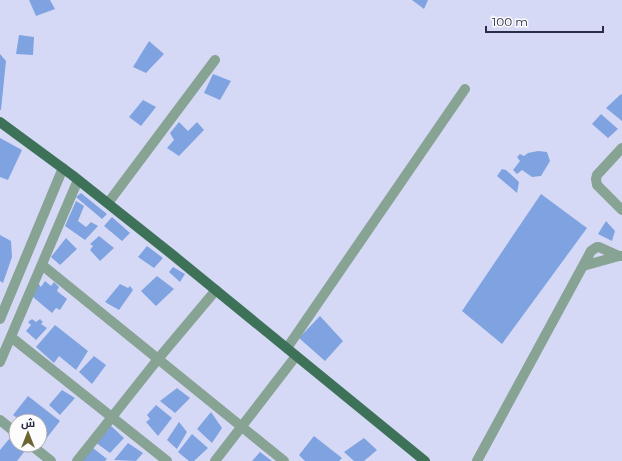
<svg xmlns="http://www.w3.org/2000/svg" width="622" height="461" font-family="Montserrat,Cairo,sans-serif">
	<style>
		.building { fill: #7fa3e1 }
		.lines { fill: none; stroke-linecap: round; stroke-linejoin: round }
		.minor { stroke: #87a393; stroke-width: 10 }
		.major { stroke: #3d7258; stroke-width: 10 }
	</style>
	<rect width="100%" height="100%" fill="#d6d9f6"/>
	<path class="building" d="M29,0H50L55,9L36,16Z
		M412,0H428L424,9Z
		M19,35L34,37L33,55L16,54Z
		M149,41L164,54L146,73L133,67Z
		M0,54L6,61L1,110H0Z
		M213,74L231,81L220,100L204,93Z
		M621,94L622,95V121L606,108Z
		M143,100L156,107L141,126L129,117Z
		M601,114L618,129L608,138L592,124Z
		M179,122L188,131L197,122L204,130L179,156L167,148L174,140L170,133Z
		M0,138L22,150L8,180L0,177Z
		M538,151L547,152L550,161L541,176L532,177L522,170L517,174L513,170L520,161L517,157L520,154L524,156L528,153Z
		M502,169L506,170L519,182L517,193L497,176Z
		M81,193L107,214L102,219L76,197Z
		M541,194L587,228L502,344L462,311Z
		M76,201L84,206L78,221L86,227L91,222L98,226L85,240L65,226Z
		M112,217L130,233L122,241L104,226Z
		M606,221L615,231L612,241L598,234Z
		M0,235L11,241L12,257L3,283L0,281Z
		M99,236L114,248L100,261L90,250L93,246L90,244Z
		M66,238L77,249L60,265L51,257Z
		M147,246L163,258L154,268L138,257Z
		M173,267L185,274L180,282L169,272Z
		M157,276L174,289L156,306L141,291Z
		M45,281L51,286L54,282L59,287L57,291L67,299L60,310L56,308L52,313L33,297L38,283L41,287Z
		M120,284L128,288L130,286L133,290L119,310L105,302Z
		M320,316L343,341L325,361L299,338Z
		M32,319L36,322L40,319L43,322L41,324L47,328L36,340L26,331L31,325L28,322Z
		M55,325L88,351L76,370L59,356L54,363L36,347Z
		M94,356L106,365L92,384L79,372Z
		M177,388L190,398L175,413L160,401Z
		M62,390L75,398L60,415L49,405Z
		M28,396L60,421L46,439L40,435V421H21L13,415Z
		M156,405L172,418L158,436L146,422L150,419L147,415Z
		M211,412L222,428L212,443L197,429Z
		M179,422L187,432L177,449L167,440Z
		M110,425L124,438L110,453L95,442Z
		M192,434L208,448L194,461H189L178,452Z
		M314,436L342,458L339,461H305L299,455Z
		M364,438L377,450L364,461H354L344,452Z
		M9,439L24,452L17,461H0V450Z
		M128,443L143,453L136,461L114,460Z
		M93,448L107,459L105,461H81Z
		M260,452L272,461H252Z"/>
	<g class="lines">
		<path class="minor" d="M622,148L597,175L596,179L597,185L622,210
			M108,203L215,60
			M42,265L284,461
			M583,266L619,256
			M0,319L63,168
			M11,337L167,461
			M287,348L465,89
			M0,362L78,180
			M0,420L16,433
			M31,445L51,461
			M77,461L158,359L216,290
			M215,461L296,356
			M477,461L591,251L597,247H599L619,256H622"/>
		<path class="major" d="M0,122L72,175L174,256L425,461"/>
	</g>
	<g transform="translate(28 433)"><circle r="19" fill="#fcfcfc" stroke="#a8a8b3"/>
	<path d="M0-3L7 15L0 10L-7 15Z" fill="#6c6431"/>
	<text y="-6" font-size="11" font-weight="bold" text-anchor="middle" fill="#2a2b46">ش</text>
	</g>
	<path d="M486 26v6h117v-6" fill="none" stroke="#2a2b46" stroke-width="2"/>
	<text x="492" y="26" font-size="12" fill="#2a2b46" stroke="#fcfcfc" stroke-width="3" paint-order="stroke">100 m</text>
</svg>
